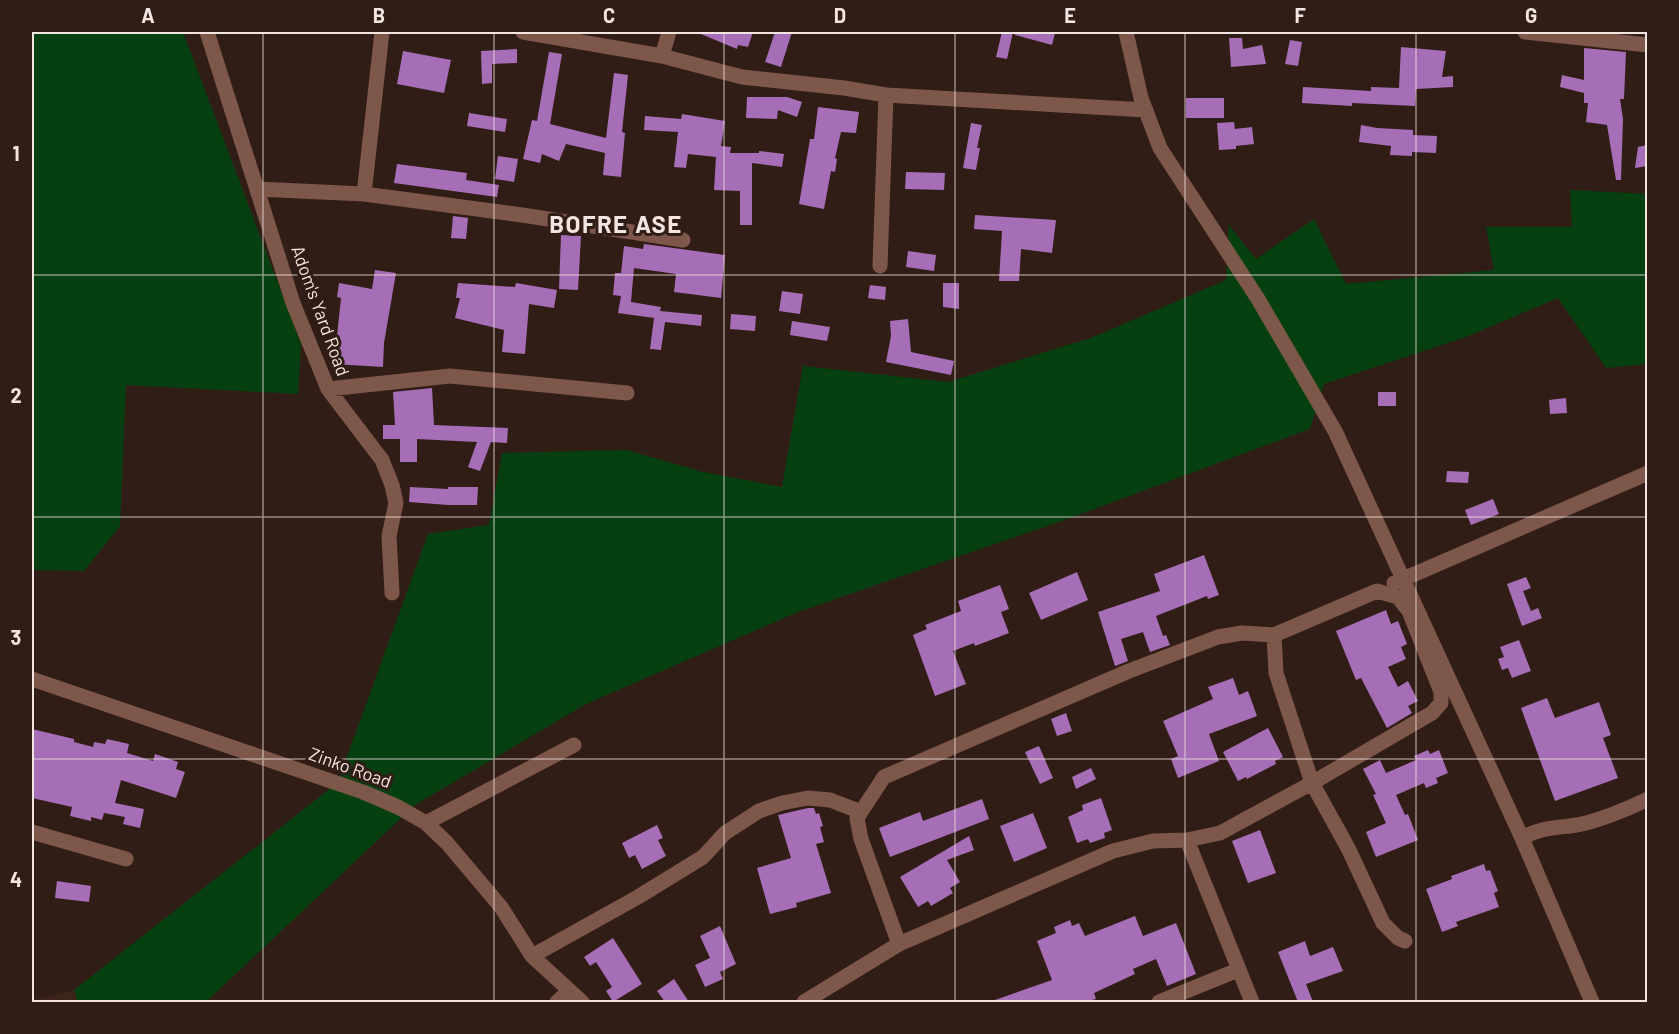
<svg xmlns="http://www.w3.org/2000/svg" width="1679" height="1034" font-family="Barlow,sans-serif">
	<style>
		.built { fill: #3d241a }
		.green { fill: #064010 }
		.building { fill: #a66eb7 }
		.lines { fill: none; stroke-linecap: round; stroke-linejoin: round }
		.minor { stroke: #7e574b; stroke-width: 15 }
		.grid { fill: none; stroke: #f3e6e0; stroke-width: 1.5; stroke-opacity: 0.55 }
		.labels { text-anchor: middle; stroke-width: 6; stroke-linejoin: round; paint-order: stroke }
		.street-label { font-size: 18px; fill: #f3e6e0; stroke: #301d15 }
		.district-label { font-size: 24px; font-weight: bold; letter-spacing: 1.5px; fill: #f3e6e0; stroke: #301d15 }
		.neatline { fill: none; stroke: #f3e6e0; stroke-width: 2 }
		.grid-label { font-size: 20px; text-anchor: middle; font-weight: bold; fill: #f3e6e0 }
	</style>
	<rect width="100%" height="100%" fill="#301d15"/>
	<path class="built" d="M74,990L78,1002H32V1000Z"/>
	<path class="green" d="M32,32H183L301,344L298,394L126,385L120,526L84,571L32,570Z
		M1570,190L1647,194V364L1606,368L1558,298L1466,337L1324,384L1310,429L1070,518L798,612L586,704L415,805L206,1002H78L74,990L327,791L340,776L428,534L489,525L502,453L627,450L703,472L782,487L803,366L948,382L1091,338L1226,280L1229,225L1256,259L1314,219L1346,284L1494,270L1486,227H1572Z"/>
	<path class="building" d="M696,32H753L748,47L738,45L737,49Z
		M775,32H792L781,67L765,62Z
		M1002,32H1013L1007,59L996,57Z
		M1015,32H1047L1055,33L1052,45L1015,35Z
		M1229,38H1242L1243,49L1262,45L1266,64L1231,67Z
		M1290,40L1302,42L1298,66L1285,64Z
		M1401,47L1446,51L1442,77L1453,76V87L1416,89L1415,106L1352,103V106L1302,103L1303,87L1371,91V87L1399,88Z
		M1584,48L1626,52L1624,99H1620L1623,119L1621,180H1616L1607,125L1586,122L1588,103H1584V93L1560,87L1562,75L1584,80Z
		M517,49V63L492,64V83L482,84L481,51Z
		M403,51L451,60L444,93L397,84Z
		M549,52L562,54L550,124L606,138L614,73L628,75L622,132L625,133L621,177L603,175L605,153L566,144L559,161L542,154L540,163L523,159L532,120L537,121Z
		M747,97H787L802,102L797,117L778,110L777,119L746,118Z
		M1186,98H1224V118H1186Z
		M818,107L859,112L856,133L841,132L835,158L837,159L835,172L831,171L824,209L799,204L810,139H814Z
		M469,113L507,119L505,132L467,126Z
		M682,114L725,121L721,146L731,147L730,153H759V151L784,154L782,167L752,163V225H740V191L714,190L716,157L688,154L686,168L674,167L678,132L644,130L645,116L681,119Z
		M1234,122L1235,129L1252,127L1254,144L1236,146V149L1219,150L1217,123Z
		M971,123L982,125L977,148H980L976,170L963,168Z
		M1361,125L1377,128L1413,130V135L1437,136L1436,153L1412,152V156L1390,155L1391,146L1359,142Z
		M1647,145V166L1635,168L1638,147Z
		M498,156L518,159L514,182L495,179Z
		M397,164L467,173L466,180L499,185L497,197L394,183Z
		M906,172L945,173L944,190L905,189Z
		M975,215L1056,220L1052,253L1021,249L1019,281H999L1002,231L974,229Z
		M453,216L468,218L466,239L451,238Z
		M561,235L581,236L578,290L559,289Z
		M644,244L725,255L721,298L674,292L676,274L634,268L631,302L661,307L660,311L702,315L701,326L665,322L661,350L650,349L654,318L618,313L621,296L613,295L615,273H621L624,246L643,249Z
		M908,251L936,255L934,271L906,267Z
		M375,270L396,273L384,343L383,367L334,364L341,298L337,297L339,283L372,289Z
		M458,283L515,287L516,283L557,290L554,308L529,304L525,354L502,352L504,330L455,318L460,298H456Z
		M943,283H959V309L943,307Z
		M870,285L886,287L885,300L868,298Z
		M782,291L803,294L800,314L779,311Z
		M731,314L756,316L755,331L730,329Z
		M908,319L911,352L954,361L951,375L886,362L891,336L890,321Z
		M792,321L830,327L827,341L790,335Z
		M432,388L434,425L508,428L507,443L491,442L480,471L468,467L477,442L417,439V462H400V439H383V425H395L393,392Z
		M1378,392H1396V406H1378Z
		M1566,398L1567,413L1550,414L1549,400Z
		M1447,471L1469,472L1468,483L1446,482Z
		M410,487L448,489V487H478L477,505H448L409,502Z
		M1493,499L1499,514L1471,525L1465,510Z
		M1204,555L1219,595L1208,599L1207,596L1156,616L1163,636L1166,635L1170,645L1150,652L1143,632L1121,639L1128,661L1115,666L1098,612L1160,591L1154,574Z
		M1077,572L1088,600L1041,620L1029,593Z
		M1526,577L1531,588L1523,591L1531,611L1538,608L1542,618L1522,626L1507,584Z
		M1000,585L1009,609L1001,612L1009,633L975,646L974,643L953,651L966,684L935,696L913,635L927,629L925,625L961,611L958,601Z
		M1386,610L1391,624L1398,621L1407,644L1401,647L1406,659L1388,667L1398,687L1408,681L1418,701L1408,706L1412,713L1387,728L1361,678L1356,680L1336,631Z
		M1519,640L1531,671L1512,678L1508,668L1502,670L1498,659L1504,657L1500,647Z
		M1233,678L1239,695L1248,691L1257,716L1209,734L1219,761L1178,778L1171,759L1178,756L1163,721L1213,699L1208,687Z
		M1547,698L1555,718L1599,702L1611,735L1603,738L1618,778L1555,801L1521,708Z
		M1066,713L1072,731L1057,736L1051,719Z
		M1268,728L1283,757L1275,761L1276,764L1247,779L1246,777L1238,781L1223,752Z
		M32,729L74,739V742L93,747L94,742L105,744L107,739L129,744L127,753L153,761L155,754L178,762L176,769L185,772L176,798L121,780L115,803L144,809L140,828L123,824L125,817L104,813L102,820L91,817V821L70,816L72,807L32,798Z
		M1039,746L1053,778L1040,784L1025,752Z
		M1428,750L1430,754L1439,750L1448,773L1436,778L1438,783L1426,788L1424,783L1396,795L1405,815L1408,814L1418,840L1376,857L1366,832L1386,823L1373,795L1376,794L1363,769L1380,760L1386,773L1416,760L1414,756Z
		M1091,768L1096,779L1076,789L1072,777Z
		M1101,798L1112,830L1104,833L1105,838L1090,843L1088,839L1077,843L1068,817L1083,810L1082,805Z
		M982,799L989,819L890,857L879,828L920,812L923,821Z
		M808,808H814L816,814L819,813L823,826L820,827L824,842L816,844L831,893L796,903L797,907L770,914L757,868L791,858L778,815Z
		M1033,813L1047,848L1014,862L1000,826Z
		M657,825L663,838L658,840L666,856L642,869L635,855L629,858L622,843Z
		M1260,830L1276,873L1248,883L1232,841Z
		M969,836L974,850L947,860L960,882L950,888L953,893L931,906L928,901L918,907L900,877Z
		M1484,864L1486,871L1490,870L1498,891L1494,893L1499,907L1456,922L1458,926L1442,932L1426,889L1452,879L1451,876Z
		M57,881L91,886L89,902L55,898Z
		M1135,916L1143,936L1176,923L1196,974L1167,986L1156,959L1133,969L1135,974L1094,993L1096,999L1085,1002H993L992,1001L1052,980L1037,941L1056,933L1054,927L1070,920L1072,926L1079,923L1085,936Z
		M720,926L736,964L720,972L723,979L705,987L695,965L710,958L700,936Z
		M613,938L642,984L613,1002L606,991L612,987L596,962L590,966L584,957Z
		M1305,941L1310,956L1333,947L1343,971L1306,984L1313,1002H1298L1278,952Z
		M674,979L689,1002H665L657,991Z"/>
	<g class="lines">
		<path class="minor" d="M207,32L293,303L328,389L382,460L392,485L396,503L389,536L392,593
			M382,32L364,194L522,215L683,240
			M523,32L662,56
			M669,32L662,56L742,77L844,88L886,95L880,266
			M1126,32L1141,98L1160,148L1258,299L1335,431L1522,838L1592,1002
			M1525,32L1648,45
			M886,95L1146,110
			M257,189L364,194
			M328,389L450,376L627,393
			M1394,583L1648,473
			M1274,635L1276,673L1312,783L1348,848L1383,923L1398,938L1405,941
			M32,679L363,792L398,807L426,823L447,843L501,907L532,956L582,1002
			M426,823L574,745
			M32,832L126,859
			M1522,838C1541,827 1556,828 1577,825C1598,821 1628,809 1648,799
			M1187,840L1252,1002
			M532,956L638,897L703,857L725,833L759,811L782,803L808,798L830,800L859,811
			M557,1002L569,991
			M804,1002L899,944L1113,851L1153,841L1187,840L1220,833L1312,783L1432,713L1441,703V692L1409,611L1398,597L1377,591L1274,635L1242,633L1218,637L1129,671L884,777L857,818L861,839L899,944
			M1159,1002L1238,970"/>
	</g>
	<path class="grid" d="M263,32V1002M494,32V1002M724,32V1002M955,32V1002M1185,32V1002M1416,32V1002M32,275H1648M32,517H1648M32,759H1648"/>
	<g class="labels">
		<g class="street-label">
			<text transform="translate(320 311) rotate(70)" y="6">Adom's Yard Road</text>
			<text transform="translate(350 768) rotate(20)" y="6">Zinko Road</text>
		</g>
		<g class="district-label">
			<text x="616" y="233">BOFRE ASE</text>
		</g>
	</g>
	<rect width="1679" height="1034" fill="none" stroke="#301d15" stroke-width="66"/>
	<rect x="33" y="33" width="1613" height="968" class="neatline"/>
	<g class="grid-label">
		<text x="148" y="23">A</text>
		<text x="379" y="23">B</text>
		<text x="609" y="23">C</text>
		<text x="840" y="23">D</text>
		<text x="1070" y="23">E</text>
		<text x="1300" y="23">F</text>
		<text x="1531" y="23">G</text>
		<text x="16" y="161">1</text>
		<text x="16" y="403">2</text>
		<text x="16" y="645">3</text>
		<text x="16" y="887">4</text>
	</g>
</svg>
